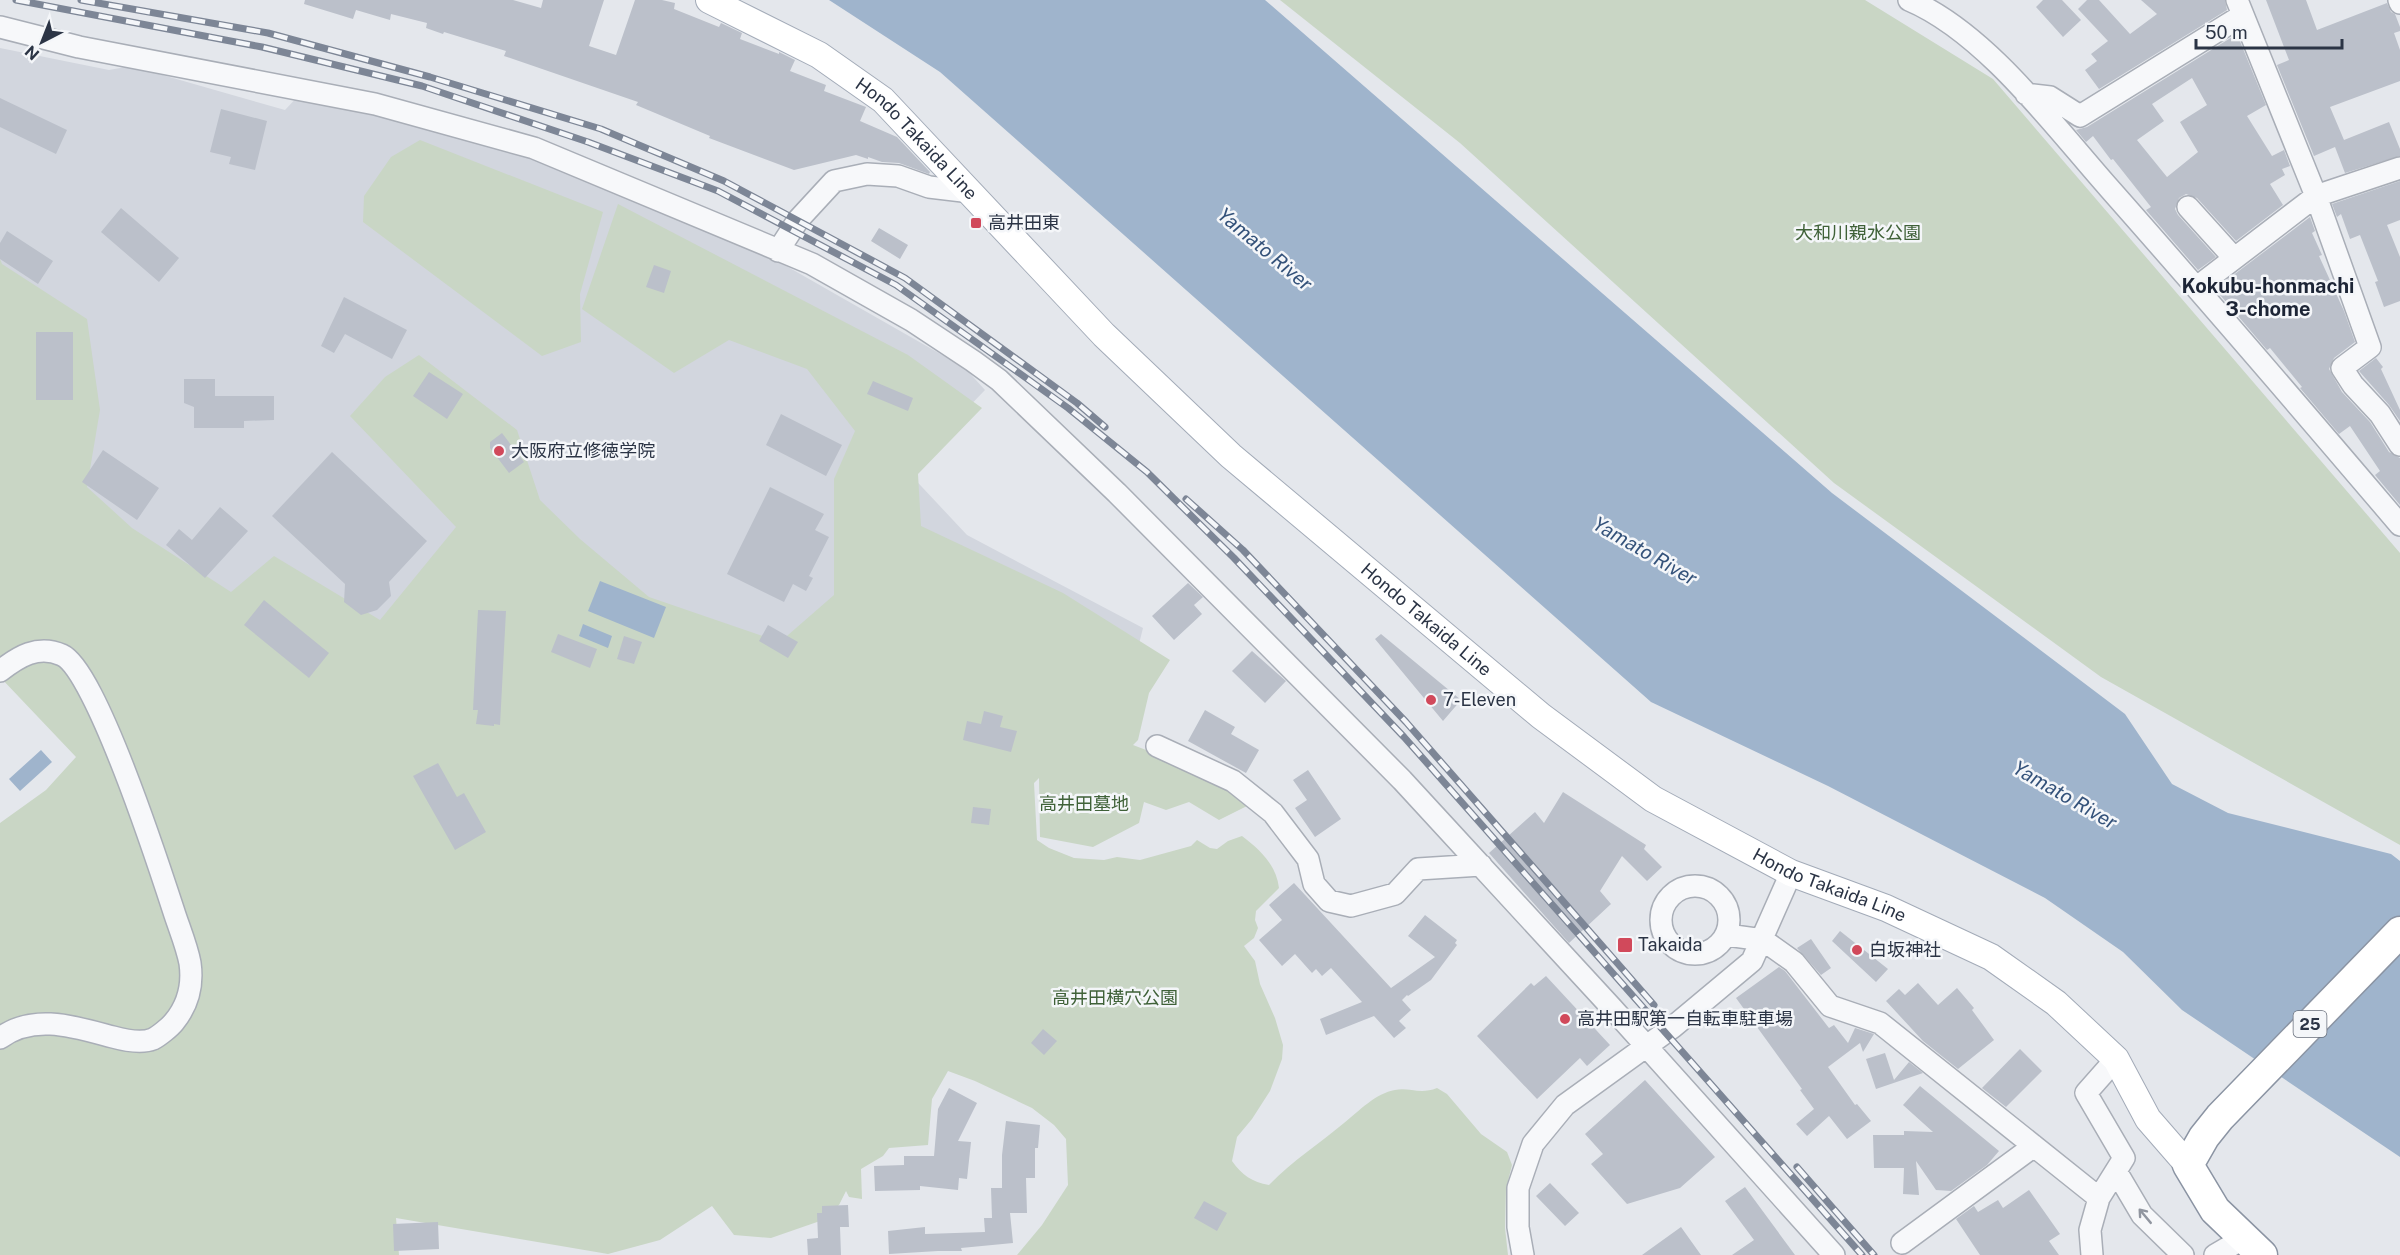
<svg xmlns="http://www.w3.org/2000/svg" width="2400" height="1255" font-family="'Public Sans','Noto Sans JP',sans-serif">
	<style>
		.built { fill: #d2d6de }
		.green { fill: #c9d6c5 }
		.water { fill: #9fb4cc }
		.building { fill: #bbc0ca; fill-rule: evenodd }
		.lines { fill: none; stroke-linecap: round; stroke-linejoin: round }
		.minor-casing { stroke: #a9aeb7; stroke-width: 24 }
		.major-casing { stroke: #a3abb8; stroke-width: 28 }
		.highway-casing { stroke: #8b94a3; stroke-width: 33 }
		.minor { stroke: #f7f8fa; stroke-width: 21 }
		.major { stroke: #fff; stroke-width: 26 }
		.highway { stroke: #fff; stroke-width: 30 }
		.rail-casing { stroke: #7d8696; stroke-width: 7 }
		.rail { stroke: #f4f6f9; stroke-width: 4.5; stroke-dasharray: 14; stroke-linecap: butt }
		.oneway { stroke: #9196a0 }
		.poi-dot { fill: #d1495b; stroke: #f4f6f9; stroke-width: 2 }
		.labels { text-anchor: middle; stroke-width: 5; stroke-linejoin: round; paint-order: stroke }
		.shield { fill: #f4f6f9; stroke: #676e7b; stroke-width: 1.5 }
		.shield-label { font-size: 16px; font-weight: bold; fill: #2b3445 }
		.street-label { font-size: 18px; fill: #2b3445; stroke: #f4f6f9 }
		.poi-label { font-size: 18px; fill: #2b3445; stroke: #f4f6f9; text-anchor: start }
		.park-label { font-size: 18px; fill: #3f6138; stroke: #f4f6f9 }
		.water-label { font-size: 20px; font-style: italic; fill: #34527a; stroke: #f4f6f9 }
		.neighbourhood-label { font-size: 20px; font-weight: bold; fill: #1d2536; stroke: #f4f6f9 }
	</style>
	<rect width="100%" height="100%" fill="#e4e7ec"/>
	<path class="built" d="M0,48L109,70L131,66L285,110L302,92L510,150L614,191L788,267L965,368L985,390L907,471L967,535L1143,628L1116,736L559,833L78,507L0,356Z"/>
	<path class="green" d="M1280,0H1865L1993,79L2400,553V845L2101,677L1834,483L1460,143Z
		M420,140L603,212L580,294L581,342L542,356L363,222L364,196L391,157Z
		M618,204L908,355L982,408L918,474L921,526L1063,593L1170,660L1149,693L1138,740L1133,745L1230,782L1251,804L1219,820L1189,802L1166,810L1144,802L1139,823L1093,847L1040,837L1039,778L1034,783L1037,840L1049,848L1074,858L1104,860L1117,857L1140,860L1191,846L1197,840L1210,848L1217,849L1228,841L1242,836C1260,850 1276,864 1279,888L1256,911L1255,920L1258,928L1254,938L1244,946L1255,961L1260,984L1275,1018L1283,1045L1282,1059L1270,1091L1252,1119L1237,1137L1232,1161C1242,1175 1252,1182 1269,1185C1292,1161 1319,1144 1344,1123C1359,1111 1376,1093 1395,1090C1409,1087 1420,1095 1437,1088L1447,1094L1481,1134L1507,1152L1512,1165L1506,1189L1505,1228L1508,1255H1017L1042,1225L1068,1185L1066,1139L1054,1125L1032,1108L975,1081L948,1071L932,1099L928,1145L889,1148L883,1156L861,1169L862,1199L849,1197L846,1191L839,1205L820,1221L771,1238L734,1235L712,1206L660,1240L608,1254L396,1218L399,1255H0V823L46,790L76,757L0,677V259L2,264L87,319L100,410L87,487L132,528L231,592L274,556L380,620L456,527L350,416L385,377L419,355L517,430L540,500L580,539L649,597L780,642L834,595V479L855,431L807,369L729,340L674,373L582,309Z"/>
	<path class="water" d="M829,0H1265L1832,493L2125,714L2172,784L2228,813L2391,854L2400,861V1157L2182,1010L2123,952L2045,898L1828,786L1651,702L940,72Z
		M600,581L666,607L654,638L588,611Z
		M583,624L612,636L608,648L579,636Z
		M41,750L52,762L20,791L9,779Z"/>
	<path class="building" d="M305,0H513L541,8L543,0H604L589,46L616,55L635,0H662L675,3L674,9L719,27L721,23L742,33L740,39L779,54V52L795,60L790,71L826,85L824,91L866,107L860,121L897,137L930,172L929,174L899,163L882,162L868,157V159L856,155L794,170L709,138L710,136L636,105L638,102L504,56L506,51L444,32L443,34L426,28L427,23L391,14L390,20L356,10L353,19L304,4Z
		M2043,0H2062L2081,20L2063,37L2036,7Z
		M2087,0H2099L2130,34L2157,14L2141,0H2225L2227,10L2099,89L2085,70L2097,61L2091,54L2108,41L2078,9Z
		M2266,0H2306L2317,30L2387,3L2391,12L2395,14L2400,27V31L2394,33L2400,50V81L2330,107L2344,140L2389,122L2400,149V156L2345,173L2335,147L2314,156L2277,65L2289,60Z
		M2237,34L2266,105L2247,116L2272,156L2284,150L2290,166L2282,169L2285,175L2270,184L2283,205L2236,241L2197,198L2186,194L2179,198L2175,209L2178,215L2216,257L2198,270L2146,210L2151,207L2113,159L2111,160L2093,136L2086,142L2076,130L2087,127ZM2192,78L2207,105L2180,122L2198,152L2167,177L2137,140L2164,121L2152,104Z
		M0,98L67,130L56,154L0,127Z
		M221,109L267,121L255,170L229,164L231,157L210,152Z
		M2400,181V220L2387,225L2400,257V301L2384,307L2375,282L2378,281L2360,235L2350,239L2341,214L2337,217L2332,204Z
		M121,208L179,258L159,282L101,232Z
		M2310,217L2315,231L2312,233L2322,255L2319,256L2344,311L2355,342L2334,358L2329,369L2342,392L2370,422L2389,452L2400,458V505L2375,475L2380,471L2350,426L2339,434L2300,388L2302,387L2270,348L2267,350L2215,289Z
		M879,228L908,245L900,259L871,241Z
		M7,231L53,261L38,284L0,259V243Z
		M654,265L671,271L664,293L646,287Z
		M344,297L407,330L392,359L345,334L334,353L321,346Z
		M36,332H73V400H36Z
		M2376,358L2383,367L2381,369L2400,410V421L2389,405L2359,371Z
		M429,372L463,394L447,419L413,396Z
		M184,379H215V396H274V420L244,421V428H194V407L184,403Z
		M873,381L913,398L908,411L867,394Z
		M781,414L842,445L826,476L766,445Z
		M502,433L524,462L509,473L490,448V442Z
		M103,450L159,488L137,520L82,482Z
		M332,452L427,541L389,582L391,596L377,610L361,615L344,602L345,584L272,516Z
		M770,487L824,514L815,530L829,537L809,576L813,578L806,591L793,584L784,602L727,574Z
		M220,507L248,531L205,578L166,545L179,529L192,540Z
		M1188,583L1203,597L1194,605L1202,614L1174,640L1152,616Z
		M264,600L329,653L309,678L244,625Z
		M478,610L506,611L500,725L494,724V726L476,724L478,710H473Z
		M768,625L798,642L788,658L759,641Z
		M558,634L597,649L590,668L551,652Z
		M1381,634L1461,700L1443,721L1375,639Z
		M624,636L642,642L634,664L617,659Z
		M1252,651L1286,681L1265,703L1232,671Z
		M1205,710L1235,727L1231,734L1259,750L1246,773L1188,741Z
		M984,711L1003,716L1000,727L1017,731L1011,752L963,740L967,721L981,724Z
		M438,763L457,797L464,793L486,832L455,850L413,776Z
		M1308,770L1341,819L1315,837L1295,808L1307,800L1293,780Z
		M1563,792L1646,845L1644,849L1662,867L1647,881L1622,856L1600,891L1611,904L1569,943L1489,853L1535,812L1544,823Z
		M973,807L991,809L989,825L971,823Z
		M1294,883L1391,988L1435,957L1408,936L1425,915L1457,940L1455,943L1457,945L1431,980L1408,996L1407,995L1402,1000L1411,1010L1399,1021L1406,1028L1394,1038L1374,1016L1326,1035L1320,1019L1362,1002L1331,968L1322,976L1316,969L1312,973L1295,954L1282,966L1259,940L1282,920L1269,905Z
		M1840,931L1888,969L1876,982L1832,941Z
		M1811,939L1831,968L1821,975L1797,948Z
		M1779,967L1785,971L1829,1028L1834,1025L1848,1043L1855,1028L1874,1034L1863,1052L1860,1043L1828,1067L1855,1105L1857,1104L1871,1121L1847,1139L1829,1116L1807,1136L1796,1124L1814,1109L1800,1090L1802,1089L1736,998Z
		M1546,976L1610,1045L1587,1066L1580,1058L1537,1099L1477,1036L1531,983L1534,986Z
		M1918,983L1938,1005L1957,988L1974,1008L1972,1010L1994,1040L1958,1069L1923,1041L1886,1001L1899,989L1905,995Z
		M1043,1029L1057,1041L1044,1055L1031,1043Z
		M2020,1049L2042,1071L2006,1107L1982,1088Z
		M1885,1053L1894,1080L1909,1062L1923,1073L1876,1089L1866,1059Z
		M1645,1080L1715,1157L1680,1188L1627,1204L1591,1164L1603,1154L1585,1134Z
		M1920,1086L1999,1151L1987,1165L1951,1191L1936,1190L1916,1161L1919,1195L1903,1194L1904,1168H1874L1873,1135H1904V1131L1933,1132L1903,1105Z
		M949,1088L977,1103L958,1141L971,1142L967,1179L959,1178L958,1190L920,1186V1190L875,1191L874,1166L904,1165V1156H934L938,1109Z
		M1006,1121L1040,1125L1038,1148H1035V1178H1026L1027,1213H1010L1013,1243L961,1248L962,1251H938L889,1254L888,1231L925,1227V1234L985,1232L984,1218H992L991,1188H1002V1155Z
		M1550,1183L1579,1213L1565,1226L1536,1196Z
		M1745,1187L1795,1255H1732L1754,1240L1725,1201Z
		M2029,1190L2060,1234L2049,1241L2059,1255H1980L1956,1219L1974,1206L1978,1212L1998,1200L2003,1208Z
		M1204,1201L1227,1213L1217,1231L1194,1218Z
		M848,1205L849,1227H840L841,1255H808L807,1239L818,1238L817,1213H822V1206Z
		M438,1222L439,1249L394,1251L393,1224Z
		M1681,1227L1701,1255H1642Z"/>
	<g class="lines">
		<defs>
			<path id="minor" d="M1909,0C1985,32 2054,126 2109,188C2207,299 2304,412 2400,525
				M2237,0L2316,196L2370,347L2342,368L2353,385L2380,414L2400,445
				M2399,0L2400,3
				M0,27L79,47L375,104L534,148L812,264L911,320L973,361L999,380L1117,493L1402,780L1612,1008L1834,1255
				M2026,94L2050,97L2080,116L2243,15
				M2188,207L2234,258
				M778,251L798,220L834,181L867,174L898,176L929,187L971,192
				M2197,287L2316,196L2400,168
				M0,671C18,657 38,644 62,655C96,670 161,872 175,915C180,930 187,947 190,963C193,984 188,1005 174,1022C170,1027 159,1036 153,1039C141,1044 124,1040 113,1037C75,1027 34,1013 0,1038
				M1157,746L1233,781L1273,813L1308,859L1314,884L1329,901L1351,906L1395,894L1418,869L1481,865
				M1661 920a34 34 0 1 1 68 0a34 34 0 1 1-68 0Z
				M1727,935L1763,940L1794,962L1830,1006L1880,1023L2099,1198
				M2116,1171L2142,1215L2183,1255
				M1902,1243L2034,1146
				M1523,1255L1518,1227V1188L1533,1144L1565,1105L1673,1027L1752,961L1791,873
				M2092,1255L2090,1230L2099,1198L2124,1158L2086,1093L2116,1059
				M2215,1255L2244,1238"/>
			<g id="major">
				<path id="s1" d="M709,0L819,55L883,100L1104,335L1231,456L1541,716L1653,799L1791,873L1886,908L1991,957L2056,1003L2116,1059L2148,1119L2188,1165"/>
			</g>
			<path id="highway" d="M2262,1255L2215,1210L2188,1165L2204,1137L2220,1117L2400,932"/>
		</defs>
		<use href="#minor" class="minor-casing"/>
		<use href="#major" class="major-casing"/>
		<use href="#highway" class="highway-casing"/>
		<use href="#minor" class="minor"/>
		<use href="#major" class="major"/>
		<use href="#highway" class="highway"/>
		<defs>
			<path id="rail" d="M16,0L262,47L422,86L588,142L718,191L896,285L1068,408L1147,472L1234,558L1404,737L1862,1255
				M81,0L268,33L430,77L601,129L724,181L905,278L1077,403L1105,427
				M1186,499L1243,550L1406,722L1654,1005
				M1797,1167L1874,1255"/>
		</defs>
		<use href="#rail" class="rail-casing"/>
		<use href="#rail" class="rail"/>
	</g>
	<defs><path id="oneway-shaft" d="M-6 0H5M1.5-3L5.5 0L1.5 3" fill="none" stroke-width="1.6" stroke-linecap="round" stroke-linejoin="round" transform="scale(1.5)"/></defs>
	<use class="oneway" href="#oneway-shaft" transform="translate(2145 1216) rotate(-130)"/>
	<g class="poi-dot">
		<rect x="970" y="217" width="12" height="12" rx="3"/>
		<circle cx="499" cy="451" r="6"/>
		<circle cx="1431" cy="700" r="6"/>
		<rect x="1617" y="937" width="16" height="16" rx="3"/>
		<circle cx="1857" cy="950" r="6"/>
		<circle cx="1565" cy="1019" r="6"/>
	</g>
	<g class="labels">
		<rect class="shield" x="2293.5" y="1011" width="33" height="26" rx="4.5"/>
		<g class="shield-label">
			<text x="2310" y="1030">25</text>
		</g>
		<g class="street-label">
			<text dy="6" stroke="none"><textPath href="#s1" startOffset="252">Hondo Takaida Line</textPath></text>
			<text dy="6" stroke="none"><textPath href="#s1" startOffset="954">Hondo Takaida Line</textPath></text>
			<text dy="6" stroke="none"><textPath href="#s1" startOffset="1440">Hondo Takaida Line</textPath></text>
		</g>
		<g class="poi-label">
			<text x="988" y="229">高井田東</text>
			<text x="511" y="457">大阪府立修徳学院</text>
			<text x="1443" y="706">7-Eleven</text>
			<text x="1638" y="951">Takaida</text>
			<text x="1869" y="956">白坂神社</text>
			<text x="1577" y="1025">高井田駅第一自転車駐車場</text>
		</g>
		<g class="park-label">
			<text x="1858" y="239">大和川親水公園</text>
			<text x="1084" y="810">高井田墓地</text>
			<text x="1115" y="1004">高井田横穴公園</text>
		</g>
		<g class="water-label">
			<text transform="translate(1265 249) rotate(40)" y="7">Yamato River</text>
			<text transform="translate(1645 551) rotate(30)" y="7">Yamato River</text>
			<text transform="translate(2065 795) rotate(30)" y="7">Yamato River</text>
		</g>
		<g class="neighbourhood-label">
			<text x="2268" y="293">Kokubu-honmachi<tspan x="2268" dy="23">3-chome</tspan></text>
		</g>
	</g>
	<g transform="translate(42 42) rotate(222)" stroke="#f4f6f9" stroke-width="4.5" paint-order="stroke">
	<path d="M0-4.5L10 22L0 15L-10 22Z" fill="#2b3445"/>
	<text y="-9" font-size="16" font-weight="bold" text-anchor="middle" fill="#2b3445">N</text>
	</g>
	<path d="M2196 39v9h146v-9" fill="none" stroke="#2b3445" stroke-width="3"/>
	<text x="2205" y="39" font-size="18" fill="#2b3445" stroke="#f4f6f9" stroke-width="4.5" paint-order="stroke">50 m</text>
</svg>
